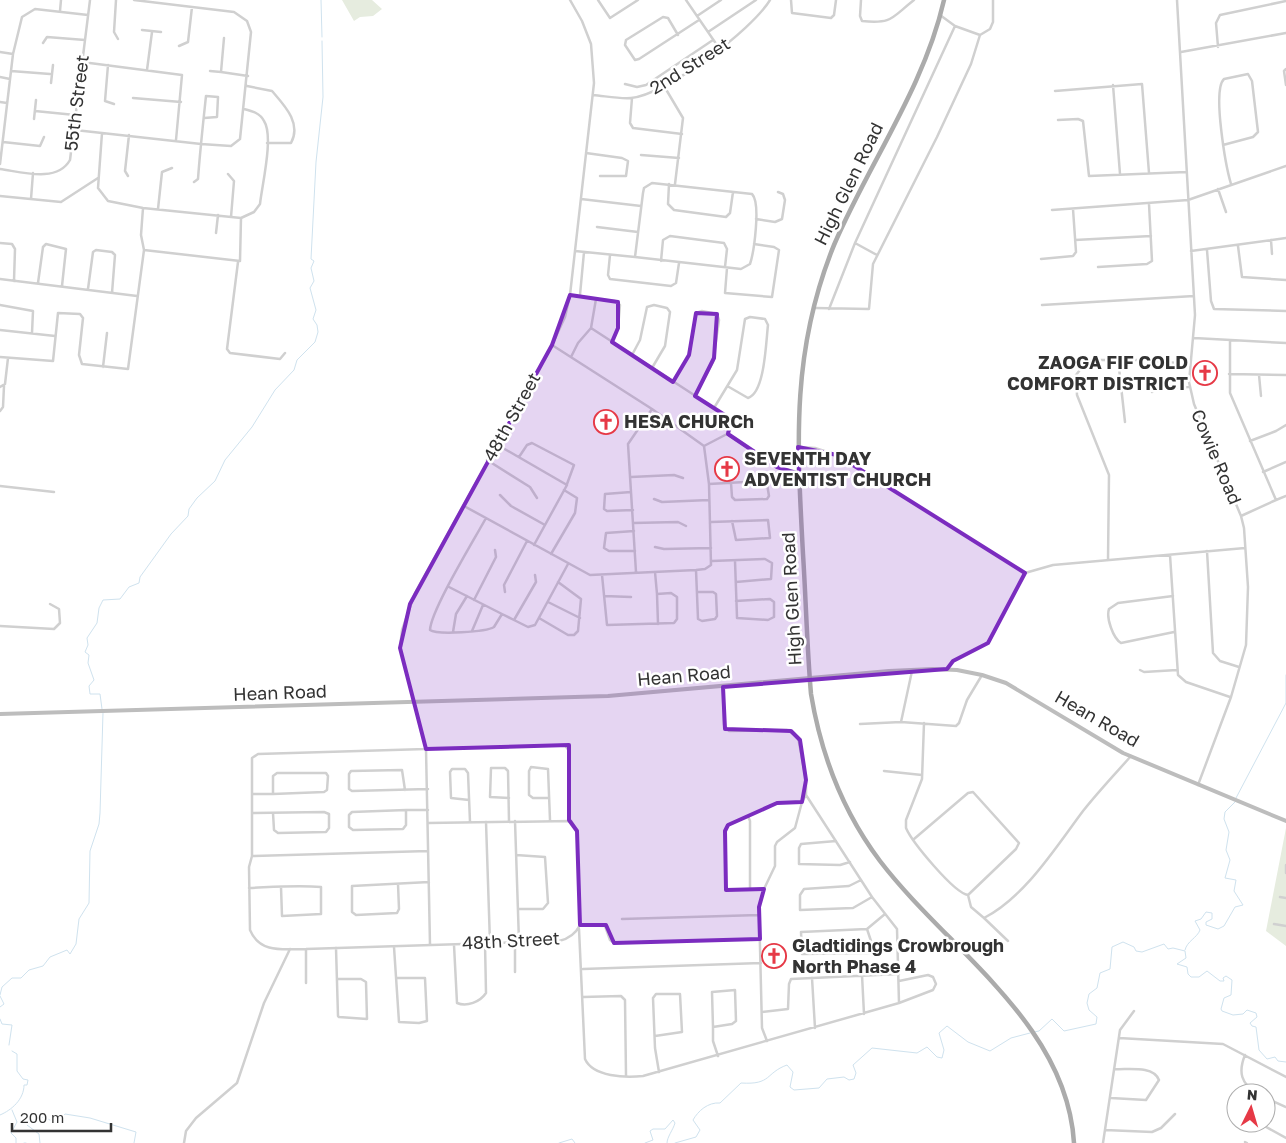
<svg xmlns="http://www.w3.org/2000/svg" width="1286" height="1143" font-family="'Golos Text',sans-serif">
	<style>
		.green { fill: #e6ecdf }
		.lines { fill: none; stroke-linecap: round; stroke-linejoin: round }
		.stream { stroke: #cfe2ee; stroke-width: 1 }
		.street { stroke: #d0d0d0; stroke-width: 2.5 }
		.secondary { stroke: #bdbdbd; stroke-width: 4 }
		.primary { stroke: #ababab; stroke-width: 4.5 }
		.marked { fill: #7b2cbf; fill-opacity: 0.2; stroke: #7b2cbf; stroke-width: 4; stroke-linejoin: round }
		.labels { text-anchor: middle; stroke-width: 5; stroke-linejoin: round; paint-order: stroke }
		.street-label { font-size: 18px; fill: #333; stroke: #fff }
		.poi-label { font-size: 18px; font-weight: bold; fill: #333; stroke: #fff; text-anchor: start }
	</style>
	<rect width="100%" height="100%" fill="#fff"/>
	<path class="green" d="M342,0H372L382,9L373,16L360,17L354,21Z
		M1286,828V946L1266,931Z"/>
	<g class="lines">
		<path class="stream" d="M321,0L322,37
			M102,709L100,694H90L89,686L94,680L88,663L89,655L85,652L88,645L87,638L97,623L99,608L103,600L120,599L129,587L139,583L140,577L171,534L188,516L189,509L197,498L215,481L225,460L252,427L275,390L294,370L297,360L315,342L318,332L317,325L313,319L316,310L310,288L314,281L311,268L314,261L311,259L316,162L323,97L322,41
			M1236,798L1286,703V675
			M1185,950C1187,941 1197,938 1200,930L1195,921L1201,919L1206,912L1212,913V919L1206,922V925L1218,929L1224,926L1235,907L1243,905L1234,891L1236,880L1225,878L1230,860L1226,850L1229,832L1224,819L1225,812L1235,802
			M0,995L2,987L12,978H21L29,970L43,966L50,957L67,950L70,954L76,944L79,919L89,903L90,851L99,824L100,813L103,713
			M0,996L4,1004L0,1007
			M0,1019L2,1024L12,1025L9,1045
			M1034,1032L1039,1031L1052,1019L1064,1031L1096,1024L1097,1017L1089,1010L1087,1003L1089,994L1097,988L1100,973L1110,969L1112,947L1123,942L1134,947L1136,951L1142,952L1164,944L1168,949L1173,948L1185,951L1186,958L1177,964L1187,967L1188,974L1191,977H1199L1207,971L1220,981H1224L1223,978L1226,976L1232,980L1231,995L1224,998L1221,1009L1222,1011L1233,1015L1243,1014L1247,1010L1256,1013L1257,1017L1250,1023L1252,1026L1256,1027L1259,1050L1267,1059L1275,1057L1278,1061L1286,1062
			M12,1110L17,1122L11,1133L16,1138V1143
			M0,1115C12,1110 24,1099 24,1085H27L28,1080L23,1079L17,1071V1054L12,1051
			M24,1143H26
			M40,1143L39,1134L27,1125L36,1118L45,1117L56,1124L65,1114L90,1118L136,1132L134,1143
			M559,1143L572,1139L575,1143
			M645,1143L653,1140L650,1131L653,1129H665L673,1120L675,1123C673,1130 667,1137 667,1143
			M675,1143L696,1137L700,1130L693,1120C698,1111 708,1102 720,1103L741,1083C772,1085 765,1073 787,1065L793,1072L790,1087L794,1090L819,1088L827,1079L844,1077L849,1080L854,1079L856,1073L853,1065L872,1048L917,1053L927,1047L937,1057L942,1058L944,1050L939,1033L947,1026L968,1042L990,1051L1011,1038L1030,1033"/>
		<path class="street" d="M116,0L114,32L118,39
			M598,0L610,18L638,0
			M686,0L719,48
			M791,0L792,13L831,18L834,15L836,0
			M861,0L860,16L862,21C893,24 891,18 914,0
			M1177,0L1195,315L1189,382L1194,404L1241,516L1244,528L1248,587L1246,645L1231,697L1198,785
			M60,11L61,0
			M940,15L955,26L980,35
			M697,16L721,0
			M142,30L161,32
			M708,32L756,0
			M678,35L668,18L663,17L626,40L625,45L635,60L639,59L699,20
			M224,38L221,72L248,76
			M43,43L47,37L85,40
			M179,46L188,42L192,7
			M1218,47L1216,23L1220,15L1286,1
			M0,52L13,54
			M1181,52L1286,33
			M82,62L182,75L176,140
			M108,65L105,101L114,104
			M1286,69L1284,71L1286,85
			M147,70L152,32
			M11,71L50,74
			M210,71L221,72
			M0,77L10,79
			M51,83L53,65
			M625,84L637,87L646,85L713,40
			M1113,85L1120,174
			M247,86L272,91C284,105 302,123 291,143H267
			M664,86L683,118L675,184
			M1055,91L1142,84L1149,173
			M593,95C605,96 619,99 631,98C666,95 752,30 770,0
			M133,98L181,102
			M632,98L630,123L633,128L682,134
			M0,102L7,103
			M35,111L75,115
			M34,119L36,100
			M1058,120L1078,119L1083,121L1089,176L1186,172
			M75,130L201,144L231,146L240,139L251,32L247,21L234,12L134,0
			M102,133L98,188L108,201L143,208L241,218L254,212L260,204C262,185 274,136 264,121C260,113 252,111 244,109
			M3,142L40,146L44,137
			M1223,145L1253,137L1258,132L1252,81L1248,74L1224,79C1212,90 1226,167 1231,184
			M586,153L622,158L628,161L626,176H600
			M641,155L679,158
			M0,164L13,54L22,17L35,9L88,15
			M0,169C22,172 57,183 70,160L90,0
			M228,174L234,181L231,217
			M128,176L125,171L129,135
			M194,182L198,179C200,151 203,124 206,96L218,97L217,117L204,118
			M652,183L752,194C761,203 754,252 750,264L741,269L635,257L643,193L644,188Z
			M669,184L668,204L674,210L726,217L730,213L733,192
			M1218,189L1226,212
			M0,196L61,202L98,178
			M31,199L33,173
			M581,199L641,206
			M158,209L162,172L172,168
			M1052,210L1188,200L1286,166
			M756,219L775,222L782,219L785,200L783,194L778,192
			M597,227L638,232
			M216,233L218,215
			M1075,240L1151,236
			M1271,240L1272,254
			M0,243L12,244L15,249L14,281
			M855,243L877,255
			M1238,246L1242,277L1286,280
			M144,250L240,261L241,218
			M1207,250L1211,301L1214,309L1286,311
			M575,251L635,257
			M1191,251L1286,238
			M610,255L608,275L610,279L671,286L676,283L679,263
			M1041,259L1073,256L1076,252L1073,209
			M661,261L663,240L670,236L724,243L727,249L725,267
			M238,262L227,349L230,353L280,359L285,353
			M1098,267L1147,264L1152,261L1149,204
			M727,268L725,293L772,297L779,250L774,247L754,244
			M0,279L137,296
			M38,283L43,247L46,244L66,249L62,286
			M88,289L93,252L96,250L112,252L115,255L112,293
			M570,295L596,299L591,328L578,343L571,357
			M580,295L584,252
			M596,299L615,301L620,305L618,328L612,342
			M0,305L33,311L32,333
			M1042,305L1194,296
			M815,308L869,309L873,264L937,137L971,64L980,35L990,29L993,22V0
			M829,309L855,243L955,26
			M591,328L731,419L732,427L727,434
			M0,330L55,336
			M1194,338L1286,343
			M1230,341V393L1276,500L1241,516
			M632,355L640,340L647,307L654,305L667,308L670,312L665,346L652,368
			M0,357L53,361L58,313L80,314L83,318L79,355L82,364L128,369L144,250L141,235L143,208
			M1118,359L1125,422
			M103,367L107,333
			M1229,374L1286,375
			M1259,375L1261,396
			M673,382L689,355L696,313L702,311L717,314L719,320L713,362L695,396
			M0,387L5,384L8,358
			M1152,392L1157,388L1189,387
			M714,408L737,370L745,319L750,317L765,319L768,325C766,341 765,393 748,398L729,387
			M0,411L3,407L4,386
			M1250,441L1276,431L1286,425
			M496,444L567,485L534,545
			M704,446L727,434L777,467L798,472
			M799,447L815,448L837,455L1025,573L1053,565L1245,548
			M519,457L527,445L532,443L574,465L567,484
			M487,460L530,487L537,498
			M1263,472L1286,462
			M631,477L674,475L683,478
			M709,484L763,481L767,484L769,496L767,499L735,500L732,497L731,483
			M0,486L54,492
			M631,492L605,494L604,509L607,511L633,510
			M500,495L511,506L545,525
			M654,499L662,502L709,500
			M1276,500L1286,496
			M464,506L590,575L696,570L705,569L711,565L709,484L704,446L652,409L552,345
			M711,522L768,520L770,538L736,540L732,521
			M633,523L678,522L686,526
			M634,531L606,533L604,548L609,551H635
			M655,547L664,549L711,548
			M1207,551L1213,653L1220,661L1239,667
			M551,554L575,513L577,498L564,490
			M1170,555L1178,675L1186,682L1230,697
			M1108,560L1109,475L1077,395L1076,375L1083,366L1098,360H1141L1190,364
			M712,561L765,559L772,563L771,579L736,582
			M735,561L737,617V618L768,620L774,617V602L770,599L736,601
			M696,570L698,619L702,621L715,619L717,616L716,594L713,592H697
			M636,572L628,444L652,409
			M602,575L607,625L674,623L677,619V597L671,593L657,594L655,572
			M449,587L502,614L494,627C486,632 437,635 430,630C431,610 474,540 486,518
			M505,592L504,585L527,541
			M657,594L658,624
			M604,596L631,597
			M1173,596L1118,603L1109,609C1106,618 1113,638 1121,643L1174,632
			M474,600L496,557L495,550
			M548,602L580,618
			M502,614L514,620L536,582L535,575
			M539,618L568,635H574L578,631L581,599L558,582
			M514,620L528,627L535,625L568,564
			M0,626L54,629L60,623L59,609L50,604
			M472,631L483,605
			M453,632L456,614L467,596
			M947,669L953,661L988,643L1025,573
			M1140,670L1144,672L1177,670
			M901,722L912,671
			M924,723L922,779L906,820V828C912,842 954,893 968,895L971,907L984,918C1025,897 1056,847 1083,811C1098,792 1115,774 1131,756
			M860,724L901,722L956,726L959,723L967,700L982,675
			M884,771L922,775
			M277,773H326L328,776L327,790L324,792L273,794V776Z
			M405,790L402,770L351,771L349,774V789L352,791L428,789
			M253,794H273
			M509,798L490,797L491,768H505L508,771L509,821
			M549,798H533L529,795V771L531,767L548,769L550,820
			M469,800L451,798L450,772L452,769H465L468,773L470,822
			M406,810V825L403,829L353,830L349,827V815L352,812Z
			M406,810H428
			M253,813L324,812L329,814V828L326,832L278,833L274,830L273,813
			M748,816L750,821V889
			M515,821L519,942
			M486,822L490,943
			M914,839L968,793L973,792L1019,843L1016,849L968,895
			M836,841L801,844L799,848V864L840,865L850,862
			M428,851L252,856L249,867L250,930C260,954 284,949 306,949L559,941C568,939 576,933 580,925L577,831L571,821L428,823
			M516,855L545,857L548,903L543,909H518
			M252,856V758L258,754L565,745L569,751V820
			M1286,865V873
			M861,880L849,886L804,889L800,895V910L853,908L872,897
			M398,884L399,909L397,913L356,915L352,912V886L429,882
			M249,888C273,887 297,885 321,887V914L282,916L281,887
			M764,889L726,890L725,831L728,825L777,803L802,802
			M1280,897L1286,898
			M984,918L1008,941
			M622,919L759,915
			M1274,924L1286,926
			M581,925L605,926L610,940L614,943L760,939
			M579,929L585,1059C593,1077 626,1078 643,1076L899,1003L897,929L872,897L806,795V780L798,737L787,730L729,731L724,725L723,687
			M867,929L873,947L869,953L802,954L801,932L867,929L885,914
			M515,942V972
			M430,945L426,749L400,648L402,630L415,593L552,345L565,317L570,295L594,83L591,44L582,21L570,0
			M454,945L457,1003C467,1007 480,1002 486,993L485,943
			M394,947L399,1022L419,1023L427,1021L425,978H396
			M336,948L338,1016L339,1017L367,1019L366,982L361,979H337
			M306,949V983
			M583,969L761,963
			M862,975L864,1014
			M812,978L815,1028
			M735,990L736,1021L732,1024L713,1027L712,992Z
			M583,997L621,996L625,1000L626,1075
			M899,1003L933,990L936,984L933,977L928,975L899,981
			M762,1012L788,1009L789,984L791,979L899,974
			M713,1027V1041L718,1056
			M655,1036L682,1032L680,994H656L653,998L655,1048L659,1072
			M1119,1038L1223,1044L1286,1077
			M767,1041L762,1028L759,907L764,889L775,866V846L777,842L795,828L802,802L806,795
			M1245,1055C1238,1072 1241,1084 1257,1093
			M1111,1098L1146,1100L1159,1080C1153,1065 1127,1070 1114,1069
			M1266,1098L1286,1107
			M1259,1123L1286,1138
			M1105,1130L1152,1132L1161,1128L1175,1114
			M1245,1142L1247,1143
			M184,1143L186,1131L196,1118L237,1083L264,1003L290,949
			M1103,1143L1120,1030L1134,1011"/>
		<path class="secondary" d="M0,714L608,696L889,671L933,669L957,670L982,675L1006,683L1123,753L1286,821"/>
		<path class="primary" d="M944,0C924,88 869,163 834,245C791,351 797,443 803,554C806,601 807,648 811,694C821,754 843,812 880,861C947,949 1067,1023 1074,1143"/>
	</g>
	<path class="marked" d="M570,295L618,302V328L612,342L673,382L689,355L696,313L717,314L714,358L695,396L731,419L728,434L777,467L799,474L798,447L837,455L1025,573L988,643L953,661L947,669L723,687L725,729L791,731L800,740L806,780L802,802L777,803L728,825L725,831L726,890L764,889L759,907L760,939L614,943L606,925H580L577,831L569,820V745L426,749L400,648L410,604L552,345Z"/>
	<defs>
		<symbol id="church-ring" viewBox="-11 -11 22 22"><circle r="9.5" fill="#fff" stroke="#e63946" stroke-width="1.5"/><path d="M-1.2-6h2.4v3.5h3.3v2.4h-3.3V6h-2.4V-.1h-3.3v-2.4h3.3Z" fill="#e63946"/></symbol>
	</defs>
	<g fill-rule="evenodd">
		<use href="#church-ring" x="1191" y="359" width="28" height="28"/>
		<use href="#church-ring" x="592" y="408" width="28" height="28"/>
		<use href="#church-ring" x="713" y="455" width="28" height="28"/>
		<use href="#church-ring" x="760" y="942" width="28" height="28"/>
	</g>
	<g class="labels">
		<g class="street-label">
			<text transform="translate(690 66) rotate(-32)" y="6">2nd Street</text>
			<text transform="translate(77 103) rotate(-83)" y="6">55th Street</text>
			<text transform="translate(849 184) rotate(-64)" y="6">High Glen Road</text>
			<text transform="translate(512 417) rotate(-61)" y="6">48th Street</text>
			<text transform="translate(1216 457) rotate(67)" y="6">Cowie Road</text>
			<text transform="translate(792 599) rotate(-93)" y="6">High Glen Road</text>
			<text transform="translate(684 676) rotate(-5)" y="6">Hean Road</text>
			<text transform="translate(280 693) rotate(-2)" y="6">Hean Road</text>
			<text transform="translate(1097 719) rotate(30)" y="6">Hean Road</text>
			<text transform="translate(511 941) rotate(-3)" y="6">48th Street</text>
		</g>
		<g class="poi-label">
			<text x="1188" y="369" text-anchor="end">ZAOGA FIF COLD<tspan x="1188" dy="21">COMFORT DISTRICT</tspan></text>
			<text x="624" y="428">HESA CHURCh</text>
			<text x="744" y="465">SEVENTH DAY<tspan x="744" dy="21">ADVENTIST CHURCH</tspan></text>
			<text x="792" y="952">Gladtidings Crowbrough<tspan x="792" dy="21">North Phase 4</tspan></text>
		</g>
	</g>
	<g transform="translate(1251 1108) rotate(5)"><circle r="24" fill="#ffffff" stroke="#adadad"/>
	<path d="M0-4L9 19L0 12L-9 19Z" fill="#e63946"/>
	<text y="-8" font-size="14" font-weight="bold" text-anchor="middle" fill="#333333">N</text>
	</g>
	<path d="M12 1123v8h99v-8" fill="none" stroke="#333333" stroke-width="2.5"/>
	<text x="20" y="1123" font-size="15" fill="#333333" stroke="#ffffff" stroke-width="4" paint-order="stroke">200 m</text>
</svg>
